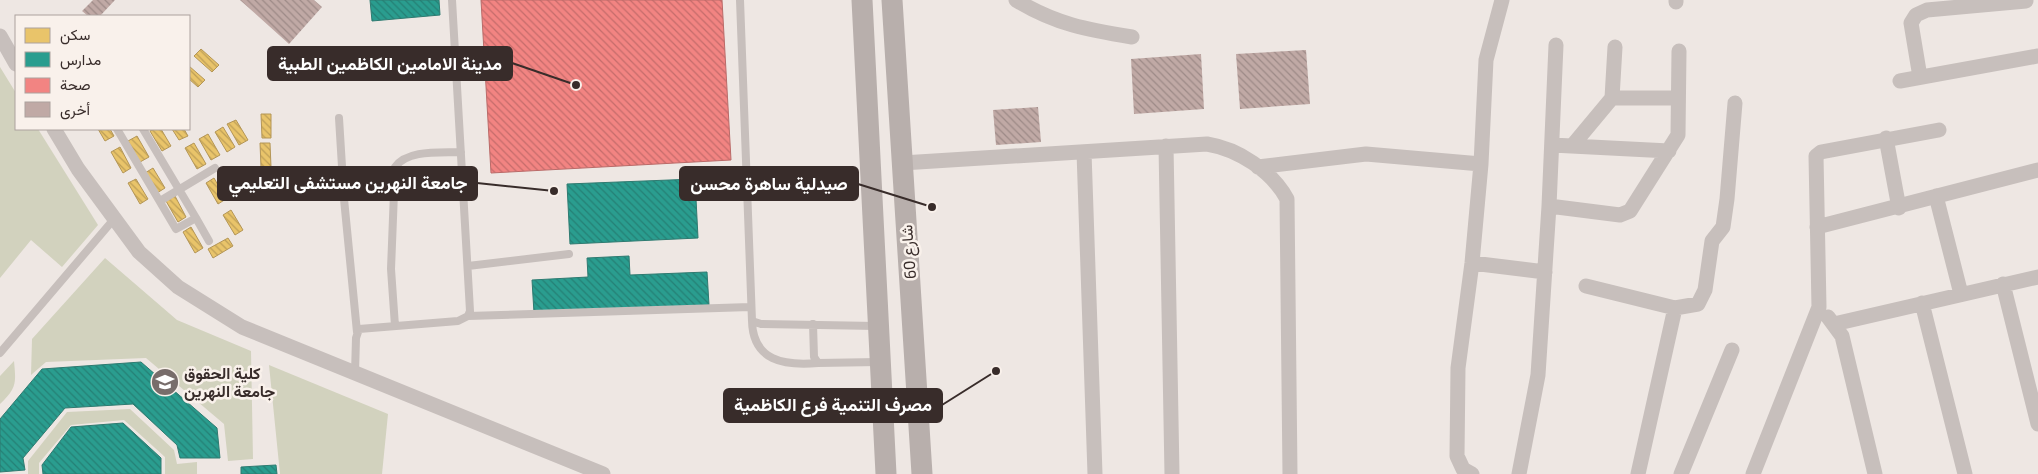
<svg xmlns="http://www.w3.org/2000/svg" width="2038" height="474" font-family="'Exo 2',Vazirmatn,sans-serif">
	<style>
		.green { fill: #d2d2be }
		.homes { fill: url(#homes-back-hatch); stroke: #b49657 }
		.schools { fill: url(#schools-back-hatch); stroke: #2e7b71 }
		.health { fill: url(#health-back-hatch); stroke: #ba6a68 }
		.building { fill: url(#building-back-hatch) }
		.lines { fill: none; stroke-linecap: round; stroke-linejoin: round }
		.lane { stroke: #c7bfbc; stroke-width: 8 }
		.street { stroke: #c7bfbc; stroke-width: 15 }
		.secondary { stroke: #b8afac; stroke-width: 21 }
		.labels { text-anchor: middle; stroke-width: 5; stroke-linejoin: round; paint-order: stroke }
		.street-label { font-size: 16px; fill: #382c2a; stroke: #f9f1eb }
		.poi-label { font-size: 16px; font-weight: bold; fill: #382c2a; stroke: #f9f1eb; text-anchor: start }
		.leader { fill: none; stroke: #382c2a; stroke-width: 2 }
		.callout-dot { fill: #382c2a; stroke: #f9f1eb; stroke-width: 2 }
		.callout { fill: #382c2a; stroke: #382c2a; stroke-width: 2 }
		.callout-label { font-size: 18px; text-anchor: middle; font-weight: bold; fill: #fff }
	</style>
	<defs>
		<pattern id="homes-back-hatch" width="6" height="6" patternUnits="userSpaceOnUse" patternTransform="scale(1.25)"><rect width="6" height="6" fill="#e9c46a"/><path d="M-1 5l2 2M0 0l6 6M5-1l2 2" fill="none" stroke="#be9f57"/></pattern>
		<pattern id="schools-back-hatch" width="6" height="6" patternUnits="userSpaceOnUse" patternTransform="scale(1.25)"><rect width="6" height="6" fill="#2a9d8f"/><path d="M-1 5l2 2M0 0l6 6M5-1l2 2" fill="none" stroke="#258075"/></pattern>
		<pattern id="health-back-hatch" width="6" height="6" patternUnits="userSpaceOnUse" patternTransform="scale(1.25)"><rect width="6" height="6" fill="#f28482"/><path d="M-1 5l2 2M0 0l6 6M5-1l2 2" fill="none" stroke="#c56c6b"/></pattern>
		<pattern id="building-back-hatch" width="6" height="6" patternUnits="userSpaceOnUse" patternTransform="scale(1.25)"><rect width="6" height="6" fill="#c0a9a5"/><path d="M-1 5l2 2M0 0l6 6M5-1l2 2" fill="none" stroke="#9d8a87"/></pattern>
	</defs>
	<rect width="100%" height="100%" fill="#eee7e3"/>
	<path class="green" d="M0,67L16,93V129H38L98,225L62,267L31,240L0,278Z
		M105,258L177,320L251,351L253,459L228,461L224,424L146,358L46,362L31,375L32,339Z
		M14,361C16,383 17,388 0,404V376Z
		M269,365L388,414L382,474H280Z
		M130,409L174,450L177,464L197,462V474H165V457L124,420L71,425L39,463V474H28V461L67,412Z"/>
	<path class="homes" d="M201,49L219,65L212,72L194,56Z
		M189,66L205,80L198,87L189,79Z
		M261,114H271V138H262Z
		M236,120L248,140L239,145L227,124Z
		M223,127L235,147L227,152L215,132Z
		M98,129H110L114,136L105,141Z
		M154,129H161L171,146L162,151L150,131Z
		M172,129H184L188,136L179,140Z
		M208,134L220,155L211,160L199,139Z
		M137,136L149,157L140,162L128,141Z
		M194,143L206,164L197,169L185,148Z
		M260,143H270L271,167H261Z
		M120,147L131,168L123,173L111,152Z
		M153,168L165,188L157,193L145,173Z
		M214,178L226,199L218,204L206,183Z
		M136,179L148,199L140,204L128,183Z
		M175,196L186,217L178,222L166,201Z
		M231,210L243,230L235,235L223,215Z
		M191,227L203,248L195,253L183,232Z
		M228,238L233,246L213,258L208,249Z"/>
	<path class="schools" d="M370,0H439L440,15L372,21Z
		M695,179L698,238L570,244L567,184Z
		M629,256L630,275L707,272L709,305L534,313L532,280L588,277L587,258Z
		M141,362L217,428L220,458H180L177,445L133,404L65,408L23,458L25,470L0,472V419L42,369Z
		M123,423L161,458V474H43L42,465L71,427Z
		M276,465L277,474H241V467Z"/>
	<path class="health" d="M481,0H722L731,160L491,173Z"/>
	<path class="building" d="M93,0H115L100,16H88L82,11Z
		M240,0H314L322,7L289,44Z
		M1306,50L1310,104L1240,109L1236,54Z
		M1201,54L1204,109L1134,114L1131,59Z
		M1038,107L1041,142L996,145L993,110Z"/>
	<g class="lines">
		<path class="lane" d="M740,0L752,321L761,324L876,326
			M339,118L344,199L357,332
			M117,129L176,229L196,218L143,129
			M160,201L215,168
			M196,218L209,241
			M468,266L569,254
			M468,316L750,307
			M752,321C753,361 784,366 818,363
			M813,324L814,357L818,363L878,362
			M395,326L391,269L395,167C408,149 441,153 461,152
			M0,353L114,219
			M355,373L356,338L359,329L458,321L468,316L470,311L452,0"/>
		<path class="street" d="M1016,0C1055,24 1088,30 1132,37
			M1676,2V0
			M0,36L16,64
			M1920,77L1911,23L1916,15L1927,10L2026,1
			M1900,81L2038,56
			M1612,98H1678
			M54,129L78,169L139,252L178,287L242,327L603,474
			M1886,138L1899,208
			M1552,145L1669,151
			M1166,146L1172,474
			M1572,146L1612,98L1615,47
			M1084,152L1095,474
			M902,163L1207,144C1238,149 1272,171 1287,199L1290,474
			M1258,167L1366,154L1481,164
			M1936,196L1961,294
			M1549,206L1620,215L1630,211L1678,135L1679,51
			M1817,227L2038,170
			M1472,263L1545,272
			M2003,284L2038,424
			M1586,286L1675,308L1698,304L1705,290L1712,241L1723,227L1727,199L1735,103
			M1922,303L1965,474
			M1828,317L1842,336L1875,474
			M1834,324L2038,277
			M1472,474L1463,469L1457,456L1458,368L1472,263L1481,164L1486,60L1502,0
			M1519,474L1538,375L1549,206L1556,45
			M1638,474L1675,308
			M1681,474L1732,350
			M1753,474L1819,307L1816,156L1821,152L1939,130"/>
		<path class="secondary" d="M862,0L886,474
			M892,0L922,474"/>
	</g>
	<defs>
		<symbol id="university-disc" viewBox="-11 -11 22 22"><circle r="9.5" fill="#786d6b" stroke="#f9f1eb"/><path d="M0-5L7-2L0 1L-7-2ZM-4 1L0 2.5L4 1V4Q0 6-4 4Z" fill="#fff"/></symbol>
	</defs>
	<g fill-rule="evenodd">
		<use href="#university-disc" x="149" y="366" width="32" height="32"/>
	</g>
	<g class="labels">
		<g class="street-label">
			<text transform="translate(908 252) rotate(-94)" y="6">شارع 60</text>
		</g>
		<g class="poi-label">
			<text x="184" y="379">كلية الحقوق<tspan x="184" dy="18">جامعة النهرين</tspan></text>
		</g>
	</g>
	<path class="leader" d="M576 85L512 63M554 191L477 183M932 207L858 184M996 371L942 405"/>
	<g class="callout-dot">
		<circle cx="576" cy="85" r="5"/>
		<circle cx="554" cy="191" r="5"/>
		<circle cx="932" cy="207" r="5"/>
		<circle cx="996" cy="371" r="5"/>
	</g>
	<g class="callout">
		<rect x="268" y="47" width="244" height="33" rx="5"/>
		<rect x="218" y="167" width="259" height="33" rx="5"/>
		<rect x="680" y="167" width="178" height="33" rx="5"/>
		<rect x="724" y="389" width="218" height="33" rx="5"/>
	</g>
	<g class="callout-label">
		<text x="390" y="70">مدينة الامامين الكاظمين الطبية</text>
		<text x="348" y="189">جامعة النهرين مستشفى التعليمي</text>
		<text x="769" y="190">صيدلية ساهرة محسن</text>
		<text x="833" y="411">مصرف التنمية فرع الكاظمية</text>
	</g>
	<rect x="15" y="15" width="175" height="115" fill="#f9f1eb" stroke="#aca29e"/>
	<rect x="25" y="28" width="25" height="15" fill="#e9c46a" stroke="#aca29e"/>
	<text x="60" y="40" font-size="15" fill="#382c2a">سكن</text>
	<rect x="25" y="52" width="25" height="15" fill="#2a9d8f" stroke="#aca29e"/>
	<text x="60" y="65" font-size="15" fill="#382c2a">مدارس</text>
	<rect x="25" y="78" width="25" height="15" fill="#f28482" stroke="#aca29e"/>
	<text x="60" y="90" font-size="15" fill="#382c2a">صحة</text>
	<rect x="25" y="102" width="25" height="15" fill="#c0a9a5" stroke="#aca29e"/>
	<text x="60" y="115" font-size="15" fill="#382c2a">أخرى</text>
</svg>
